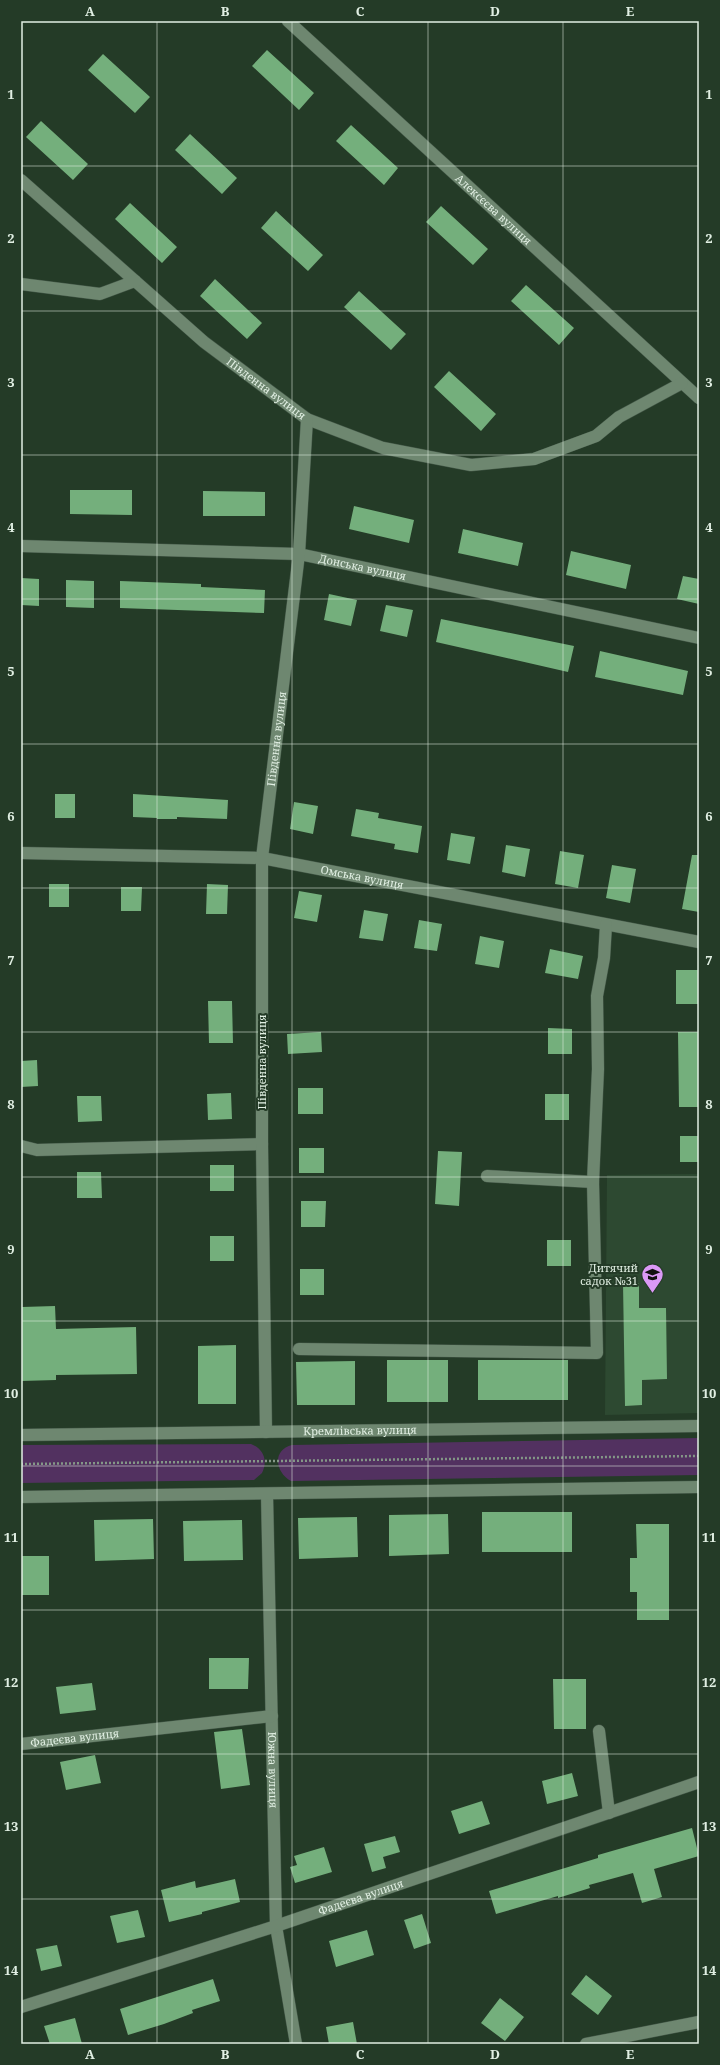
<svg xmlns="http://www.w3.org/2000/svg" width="720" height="2065" font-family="'Noto Serif',serif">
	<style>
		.built { fill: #2d4931 }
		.green { fill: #523160 }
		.building { fill: #74af7c }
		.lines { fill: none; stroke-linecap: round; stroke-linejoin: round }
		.minor-casing { stroke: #435747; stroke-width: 13 }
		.path { stroke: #849787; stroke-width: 2.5; stroke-dasharray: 2 2; stroke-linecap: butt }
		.minor { stroke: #6e8770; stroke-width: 12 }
		.grid { fill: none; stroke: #e1efe3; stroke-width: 1; stroke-opacity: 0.55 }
		.labels { text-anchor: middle; stroke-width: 4; stroke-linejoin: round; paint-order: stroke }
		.street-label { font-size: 11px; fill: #e1efe3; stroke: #243b27 }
		.poi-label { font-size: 11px; fill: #e1efe3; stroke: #243b27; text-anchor: end }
		.neatline { fill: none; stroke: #e1efe3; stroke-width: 1.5 }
		.grid-label { font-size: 13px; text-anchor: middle; font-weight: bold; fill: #e1efe3 }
	</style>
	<rect width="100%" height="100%" fill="#243b27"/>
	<path class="built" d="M699,1174V1413L605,1415L607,1175Z"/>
	<path class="green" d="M699,1438V1475L291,1481C275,1472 272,1450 292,1445Z
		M251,1444C264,1449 268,1461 262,1473L254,1480L21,1483V1445Z"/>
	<path class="building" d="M267,50L314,93L299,110L252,66Z
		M103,54L150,97L135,113L88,70Z
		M41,121L88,164L73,180L26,137Z
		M351,125L398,168L384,185L336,141Z
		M190,134L237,178L222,194L175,150Z
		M130,203L177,247L162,263L115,219Z
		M441,206L488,249L473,265L426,222Z
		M276,211L323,255L308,271L261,228Z
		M215,279L262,323L247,339L200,296Z
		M526,285L574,328L559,345L511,301Z
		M359,291L406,334L391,350L344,307Z
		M449,371L496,414L481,431L434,387Z
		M70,490H132V515L70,514Z
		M203,491L265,492V516H203Z
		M354,506L414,520L409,543L349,529Z
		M463,529L523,543L518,566L458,553Z
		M571,551L631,565L626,589L566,575Z
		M683,576L699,579V604L677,599Z
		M21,578L39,579V606L21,605Z
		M66,580L94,581V608L66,607Z
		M120,581L201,584V587L265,590L264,613L120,608Z
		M329,594L357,600L351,626L324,620Z
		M386,605L413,610L407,637L380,631Z
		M441,619L574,646L568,672L436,642Z
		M600,651L688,671L683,695L595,677Z
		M55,794H75V818H55Z
		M133,794L228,800L227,819L177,817V819H157V818L133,817Z
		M294,802L318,806L313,834L290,829Z
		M356,809L379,813L378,818L422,826L418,853L394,849L395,844L351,836Z
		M451,833L475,837L470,864L447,860Z
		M506,845L530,849L525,877L502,872Z
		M560,851L584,855L578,888L555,884Z
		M692,855H699V912L682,909Z
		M612,865L636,869L630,903L606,898Z
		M49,884H69V907H49Z
		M207,884L228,885L227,914H206Z
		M121,887H142L141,911H121Z
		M299,891L322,895L317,922L294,918Z
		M364,910L388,914L383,941L359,938Z
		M419,920L442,924L437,951L414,948Z
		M480,936L504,941L499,968L475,964Z
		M550,949L583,956L578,979L545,973Z
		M676,970H699V1004H676Z
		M208,1001H232L233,1043H209Z
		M548,1028L572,1029V1054H548Z
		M321,1032L322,1052L288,1054L287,1034Z
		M678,1032H699V1107H679Z
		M37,1060L38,1086L21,1087V1061Z
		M298,1088H323V1114H298Z
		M231,1093L232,1119L208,1120L207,1094Z
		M545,1094H569V1120H545Z
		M77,1096H101L102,1121L78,1122Z
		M680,1136H699V1162H680Z
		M299,1148H324V1173H299Z
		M438,1151L462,1152L459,1206L435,1204Z
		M210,1165H234V1191H210Z
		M77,1172H101L102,1198H77Z
		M301,1201H326L325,1227H301Z
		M210,1236H234V1261H210Z
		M547,1240H571V1266H547Z
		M300,1269H324V1295H300Z
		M623,1283H639V1308H666L667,1379L642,1380V1405L625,1406Z
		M55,1306L56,1329L136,1327L137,1374L56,1375V1380L21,1381L22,1307Z
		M236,1345V1404H198V1346Z
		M387,1360H448V1402H387Z
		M478,1360H568V1400H478Z
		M355,1361V1405H297L296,1362Z
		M482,1512H572V1552H482Z
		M448,1514L449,1554L389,1556V1515Z
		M357,1517L358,1557L299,1559L298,1518Z
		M153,1519L154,1559L95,1561L94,1520Z
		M242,1520L243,1560L184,1561L183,1521Z
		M636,1524H669V1620H637V1592H630V1558H637Z
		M21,1556H49V1595H21Z
		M209,1658H249L248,1689H209Z
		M553,1679H586V1729H554Z
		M92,1683L96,1710L60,1714L56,1687Z
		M242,1729L250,1785L221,1789L214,1732Z
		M95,1755L101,1783L66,1790L60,1762Z
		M572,1773L578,1796L547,1804L542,1781Z
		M482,1801L490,1824L459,1834L451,1811Z
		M692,1828L699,1856L654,1869L662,1897L642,1903L633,1873L589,1885L590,1888L558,1898V1896L496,1914L489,1891L598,1858V1855Z
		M395,1836L400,1852L383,1857L386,1868L372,1872L364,1844Z
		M324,1847L332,1872L295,1883L290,1867L297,1865L294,1856Z
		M235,1879L240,1902L202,1912V1914L169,1922L161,1890L195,1881L196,1888Z
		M138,1910L145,1937L117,1943L110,1916Z
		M422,1914L431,1943L414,1949L404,1920Z
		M367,1930L374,1955L336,1967L329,1941Z
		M57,1945L62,1966L41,1971L36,1949Z
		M586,1975L612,1996L598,2015L571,1994Z
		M213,1979L220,2001L192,2010L193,2013L164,2024L128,2035L120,2009Z
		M500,1998L524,2017L505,2041L481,2023Z
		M75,2018L82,2044H50L44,2026Z
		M353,2022L357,2044H329L326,2027Z"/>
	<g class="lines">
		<defs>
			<g id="minor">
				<path id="s1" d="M288,21L699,398"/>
				<path id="s2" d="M21,180L204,342L307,419L383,448L471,465L534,459L596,436L619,417L682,383"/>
				<path d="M21,284L100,294L135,281"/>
				<path id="s3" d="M21,546L299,554L699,638"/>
				<path id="s4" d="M21,853L262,858L699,942"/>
				<path d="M21,1146L37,1150L262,1144"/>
				<path d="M487,1176L593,1182"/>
				<path d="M299,1349L597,1353L593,1182L598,1069L597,996L604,958L606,925"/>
				<path id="s5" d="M266,1432L262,1144V858L299,554L307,419"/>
				<path id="s6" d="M21,1435L699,1426"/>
				<path id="s7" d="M267,1494L276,1926L296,2044"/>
				<path d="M21,1497L699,1487"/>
				<path d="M599,1731L609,1813"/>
				<path id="s8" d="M21,1744L272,1716"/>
				<path id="s9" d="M21,2007L276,1926L699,1782"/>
				<path d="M586,2044L699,2022"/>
			</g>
		</defs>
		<use href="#minor" class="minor-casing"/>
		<path class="path" d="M21,1464L699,1456"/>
		<use href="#minor" class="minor"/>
	</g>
	<path class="grid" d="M157,21V2044M292,21V2044M428,21V2044M563,21V2044M21,166H699M21,311H699M21,455H699M21,599H699M21,744H699M21,888H699M21,1032H699M21,1177H699M21,1321H699M21,1466H699M21,1610H699M21,1754H699M21,1899H699"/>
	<defs>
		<symbol id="school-pin" viewBox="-11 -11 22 30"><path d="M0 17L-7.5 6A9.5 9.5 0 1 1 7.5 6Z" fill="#db99f6" stroke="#243b27"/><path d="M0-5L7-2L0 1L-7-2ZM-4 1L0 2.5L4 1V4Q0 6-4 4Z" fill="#111"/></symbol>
	</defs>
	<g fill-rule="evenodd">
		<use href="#school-pin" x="640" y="1262" width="25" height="34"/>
	</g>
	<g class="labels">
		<g class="street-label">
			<text dy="4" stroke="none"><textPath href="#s1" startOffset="279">Алексєєва вулиця</textPath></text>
			<text dy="4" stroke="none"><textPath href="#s2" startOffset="322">Південна вулиця</textPath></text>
			<text dy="4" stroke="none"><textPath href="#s3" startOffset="343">Донська вулиця</textPath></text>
			<text dy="4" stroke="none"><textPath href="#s5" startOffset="694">Південна вулиця</textPath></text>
			<text dy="4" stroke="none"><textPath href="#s4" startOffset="343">Омська вулиця</textPath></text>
			<text transform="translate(262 1062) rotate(-90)" y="4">Південна вулиця</text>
			<text dy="4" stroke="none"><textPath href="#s6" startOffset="339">Кремлівська вулиця</textPath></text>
			<text dy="4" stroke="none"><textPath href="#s8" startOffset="54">Фадеєва вулиця</textPath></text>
			<text dy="4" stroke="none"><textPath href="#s7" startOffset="276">Южна вулиця</textPath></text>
			<text dy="4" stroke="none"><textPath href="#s9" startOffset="357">Фадеєва вулиця</textPath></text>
		</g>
		<g class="poi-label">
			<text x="638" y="1272">Дитячий<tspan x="638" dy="13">садок №31</tspan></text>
		</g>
	</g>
	<rect width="720" height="2065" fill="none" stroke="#243b27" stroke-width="44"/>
	<rect x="22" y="22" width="676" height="2021" class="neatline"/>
	<g class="grid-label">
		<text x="90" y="16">A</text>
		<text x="225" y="16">B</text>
		<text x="360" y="16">C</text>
		<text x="495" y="16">D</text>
		<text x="630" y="16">E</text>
		<text x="11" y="99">1</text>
		<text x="709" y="99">1</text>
		<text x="11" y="243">2</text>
		<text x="709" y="243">2</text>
		<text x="11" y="387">3</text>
		<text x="709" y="387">3</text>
		<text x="11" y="532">4</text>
		<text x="709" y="532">4</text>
		<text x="11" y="676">5</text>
		<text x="709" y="676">5</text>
		<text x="11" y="821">6</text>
		<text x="709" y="821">6</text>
		<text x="11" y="965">7</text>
		<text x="709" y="965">7</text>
		<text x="11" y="1109">8</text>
		<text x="709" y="1109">8</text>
		<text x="11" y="1254">9</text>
		<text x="709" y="1254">9</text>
		<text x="11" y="1398">10</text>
		<text x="709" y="1398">10</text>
		<text x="11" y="1542">11</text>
		<text x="709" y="1542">11</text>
		<text x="11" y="1687">12</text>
		<text x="709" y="1687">12</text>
		<text x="11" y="1831">13</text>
		<text x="709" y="1831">13</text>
		<text x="11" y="1975">14</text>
		<text x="709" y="1975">14</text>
		<text x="90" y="2059">A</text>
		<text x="225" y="2059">B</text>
		<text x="360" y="2059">C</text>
		<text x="495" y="2059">D</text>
		<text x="630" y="2059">E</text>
	</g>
</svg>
